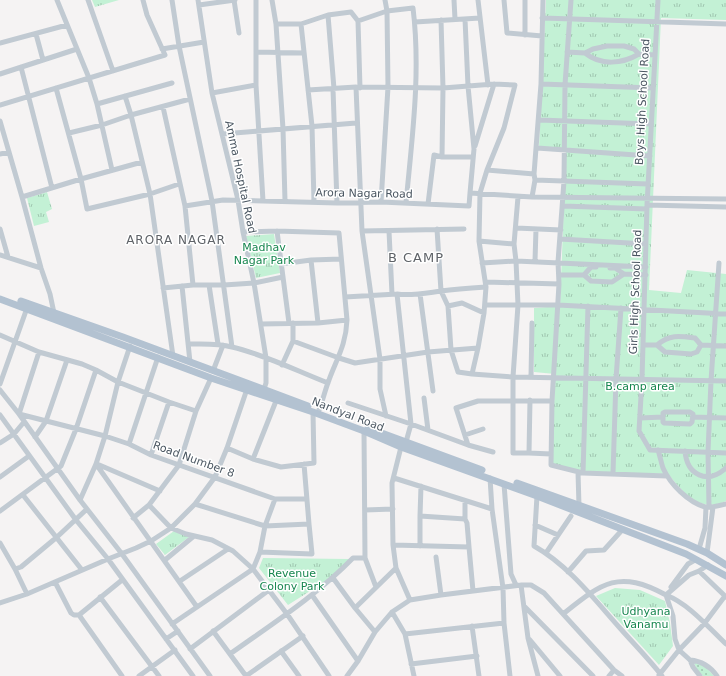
<svg xmlns="http://www.w3.org/2000/svg" width="726" height="676" font-family="'DejaVu Sans',sans-serif">
	<style>
		.grass { fill: url(#grass-tufts) }
		.garden { fill: url(#garden-dots) }
		.lines { fill: none; stroke-linecap: round; stroke-linejoin: round }
		.minor { stroke: #c1cad2; stroke-width: 5 }
		.major { stroke: #b3c2d1; stroke-width: 7 }
		.labels { text-anchor: middle; stroke-width: 3; stroke-linejoin: round; paint-order: stroke }
		.street-label { font-size: 11px; fill: #4a5661; stroke: #fff }
		.park-label { font-size: 11px; fill: #17864f; stroke: #fff }
		.neighbourhood-label { font-size: 12px; letter-spacing: 1px; fill: #5f6368; stroke: #fff }
		.quarter-label { font-size: 13px; letter-spacing: 1px; fill: #5f6368; stroke: #fff }
	</style>
	<defs>
		<pattern id="grass-tufts" width="24" height="20" patternUnits="userSpaceOnUse"><rect width="24" height="20" fill="#c3f1d5"/><path d="M3 7l-1-3M5 7V3M7 7l1-3M15 17l-1-3M17 17v-4M19 17l1-3" fill="none" stroke="#a0c6b0"/></pattern>
		<pattern id="garden-dots" width="8" height="8" patternUnits="userSpaceOnUse"><rect width="8" height="8" fill="#c3f1d5"/><path d="M2 2h.1M6 6h.1" fill="none" stroke="#a0c6b0" stroke-width="1.8" stroke-linecap="round"/></pattern>
	</defs>
	<rect width="100%" height="100%" fill="#f5f3f3"/>
	<path class="grass" d="M92,0H119L95,7Z
		M546,0H726V20L661,18L649,290L681,293L687,270L726,274V501C699,513 684,493 668,474L582,472L552,464L555,374L534,372V308L560,306L566,149L539,147Z
		M47,192L52,209L46,212L49,222L34,226L27,198Z
		M274,234L280,273L256,278L246,236Z
		M174,531L189,537L165,555L156,544Z
		M263,558L350,559L332,577L288,605L259,568Z
		M615,588L640,590L665,601L670,623L673,646L659,665L596,596Z"/>
	<path class="garden" d="M695,662L705,666L714,676H703L698,671L694,663Z"/>
	<g class="lines">
		<path class="minor" d="M57,0L89,78L97,104L112,170
			M88,0L113,71
			M172,0L179,46L212,201L232,347
			M198,0L212,93L238,200L243,232L254,283L266,358V383L263,392
			M234,0L239,33
			M256,0V85L263,201
			M272,0L276,24L283,129L285,201
			M454,0L455,19
			M478,0L488,85
			M504,0L507,33L542,36
			M571,0L565,85L564,181L558,262L559,284L552,401L551,465L583,473L667,476
			M658,0L647,205L642,379L639,431L650,450L726,453
			M199,5L235,0
			M328,15L334,89
			M542,18L726,24
			M465,19L468,86L474,149L470,193
			M358,21L360,88
			M415,22L480,18
			M276,24H301L328,15L351,12L358,21L387,11L413,8C421,73 412,138 406,203
			M301,24L312,126L314,202
			M36,34L43,60
			M525,35V0
			M0,43L67,25
			M162,49L204,42
			M256,52L304,53
			M567,52L585,53L593,49L607,46H624L634,49L639,54L655,55
			M585,53C601,66 622,64 639,54
			M21,67L52,188
			M0,74L77,49
			M541,84L653,88
			M356,87L362,231L380,359V389L386,416
			M56,88L81,179L87,209L150,194L173,356
			M333,89L337,203
			M308,90L356,87L443,88L494,84L515,85L504,128L487,170L480,193L479,241L486,287L484,313L478,348L472,374
			M212,93L256,85
			M125,96L131,115L150,194L179,184
			M97,104L172,83
			M0,105L165,55L147,15L143,0
			M163,107L185,206L193,285
			M539,120L651,124
			M0,121L22,197L41,268L50,294L54,313
			M69,133L102,125L131,115L190,99
			M222,134L356,123
			M475,146L494,84
			M537,148L650,156
			M0,154L9,152
			M442,157H472
			M487,170L534,174
			M535,180L648,184
			M22,197L81,179L142,162
			M518,197L514,244L516,261L518,305L513,377V453H529
			M532,197L535,180L534,174L541,84L543,0
			M381,202L388,87L387,11L385,0
			M428,204L434,155L442,157L443,88L441,20
			M647,205L726,207
			M185,206L223,200L337,203L381,202L469,206L470,193L532,197L726,199
			M563,206L647,209
			M516,228L561,230
			M0,229L8,257
			M437,229L441,291L448,306L451,350L458,372L472,374L513,377L726,381
			M277,231L289,323
			M362,231L464,229
			M389,231L392,294
			M243,232L277,231L339,233L347,320L318,323L261,324
			M560,239L646,244
			M479,241L514,244
			M0,255L41,268
			M311,260L318,323
			M535,261L536,229
			M482,263L516,261L646,267
			M281,264L311,260L341,259
			M610,268H615L624,274L646,275
			M559,275H584L591,281L612,282L624,274
			M584,275L591,267H596
			M486,282L559,284
			M209,285L218,344
			M182,286L190,362
			M163,288L193,285H224L254,283L283,277
			M397,294L411,424L406,442
			M420,294L433,391
			M345,297L397,294C412,296 426,293 441,291C456,289 471,288 486,287
			M485,305H558L726,314
			M448,306L462,303L484,313
			M0,335L39,352L82,364L96,370L118,382L169,402L196,411
			M293,341L339,358L355,363L428,352L478,348
			M189,344C203,344 218,343 232,347C263,354 297,371 328,383
			M643,345H657C670,334 680,336 695,338L701,345
			M657,345L665,352L691,354L697,352L701,345
			M701,345L726,346
			M39,352L19,414L105,436L129,444L151,455L275,499H306
			M282,365L293,341V323
			M213,371L223,345
			M531,377L532,323
			M0,384L27,308
			M0,390L19,414L80,500L122,554L210,676
			M424,398L428,430
			M530,400L529,453L551,454
			M348,403L411,424L468,445L493,452
			M319,410C323,400 325,390 329,380C337,358 346,345 347,320
			M665,412H690L693,414L692,422L690,424L664,423L663,422V413Z
			M0,415L76,520L108,559L193,676
			M693,417L726,418
			M640,418L663,417
			M364,431L365,558L376,587
			M465,435L483,429
			M35,437L46,421L67,360
			M0,443L14,434L24,422
			M129,444L158,357
			M468,445L456,408L478,401H552
			M401,447L392,483L393,545L396,568L410,600
			M227,448L253,459L281,467L314,463L313,412
			M658,450C660,456 661,462 663,468C670,484 688,502 705,507C712,508 719,506 726,504
			M685,451C687,475 707,485 726,468
			M151,455L169,402
			M253,459L276,401
			M96,464L197,607
			M97,464L160,491
			M578,472L579,506
			M583,473L588,306
			M613,473L616,379L621,308
			M0,477L29,456
			M394,478L492,509
			M490,478L492,509L503,588L504,623L510,676
			M504,484L511,574L516,585
			M23,495L82,570
			M537,496L534,546C568,565 594,599 619,627C633,643 649,659 662,676
			M80,500L96,464L105,436L118,382L130,346
			M195,504L265,526L309,524L304,464
			M149,505L171,528L186,534L212,540L233,551L253,569L287,614L329,676
			M709,507L708,452L711,381L719,263
			M365,510L393,509
			M0,511L61,466L76,429L96,370
			M420,516L421,486
			M133,518L149,505L179,465L196,411L211,378
			M465,519V501
			M535,525L558,535
			M0,543L15,569L27,594
			M393,545L469,547L473,591
			M420,546V516L465,519L467,523L469,547
			M699,549L705,528L706,507
			M260,552L265,526L275,499
			M546,553L571,516
			M707,553L713,507
			M436,557L441,595
			M165,560L194,536
			M15,569L21,567L57,537L87,509
			M699,571L726,597
			M568,572L586,551L604,550L623,529
			M333,578L355,608L375,632
			M180,581L228,549
			M55,582L71,613L74,615H79
			M521,585L528,638L538,676
			M671,587L688,564L695,560
			M312,595L358,661
			M666,595C689,604 708,627 726,644
			M666,595L689,575L699,571L708,565
			M100,597L159,676
			M0,603L27,594L108,559L136,548L151,541L171,528L195,504L215,477L227,448L247,389
			M525,607L593,676
			M355,608L396,568
			M392,612L405,634L414,676
			M563,614C602,583 618,569 666,595L673,616L675,639L679,650L690,660L693,667L700,676
			M172,624L253,569L260,552L312,554L309,524
			M472,626L479,676
			M213,631L246,676
			M405,634L504,623
			M166,639L178,631
			M530,640L560,676
			M190,649L269,590
			M281,651L299,676
			M230,654C272,624 316,596 353,558H365
			M690,660C702,661 710,666 717,676
			M411,664L477,656
			M659,675L679,650L704,624L725,596
			M122,676L79,615L122,580
			M139,676L175,650
			M246,676L303,636
			M347,676L358,661L375,632L392,612L410,600L441,595L521,585H531L544,593L614,670L622,676
			M609,676L614,670"/>
		<path class="major" d="M0,299L211,378L313,412L364,431L401,447L537,496L686,554L726,576
			M21,301L123,337L308,406
			M368,428L482,470
			M517,483L687,544L707,553L726,565"/>
	</g>
	<g class="labels">
		<g class="street-label">
			<text transform="translate(642 102) rotate(-87)" y="4">Boys High School Road</text>
			<text transform="translate(241 177) rotate(78)" y="4">Amma Hospital Road</text>
			<text transform="translate(364 193) rotate(1)" y="4">Arora Nagar Road</text>
			<text transform="translate(635 292) rotate(-88)" y="4">Girls High School Road</text>
			<text transform="translate(348 414) rotate(21)" y="4">Nandyal Road</text>
			<text transform="translate(194 459) rotate(20)" y="4">Road Number 8</text>
		</g>
		<g class="park-label">
			<text x="264" y="251">Madhav<tspan x="264" dy="13">Nagar Park</tspan></text>
			<text x="640" y="390">B.camp area</text>
			<text x="292" y="577">Revenue<tspan x="292" dy="13">Colony Park</tspan></text>
			<text x="646" y="615">Udhyana<tspan x="646" dy="13">Vanamu</tspan></text>
		</g>
		<g class="neighbourhood-label">
			<text x="176" y="244">ARORA NAGAR</text>
		</g>
		<g class="quarter-label">
			<text x="416" y="262">B CAMP</text>
		</g>
	</g>
</svg>
